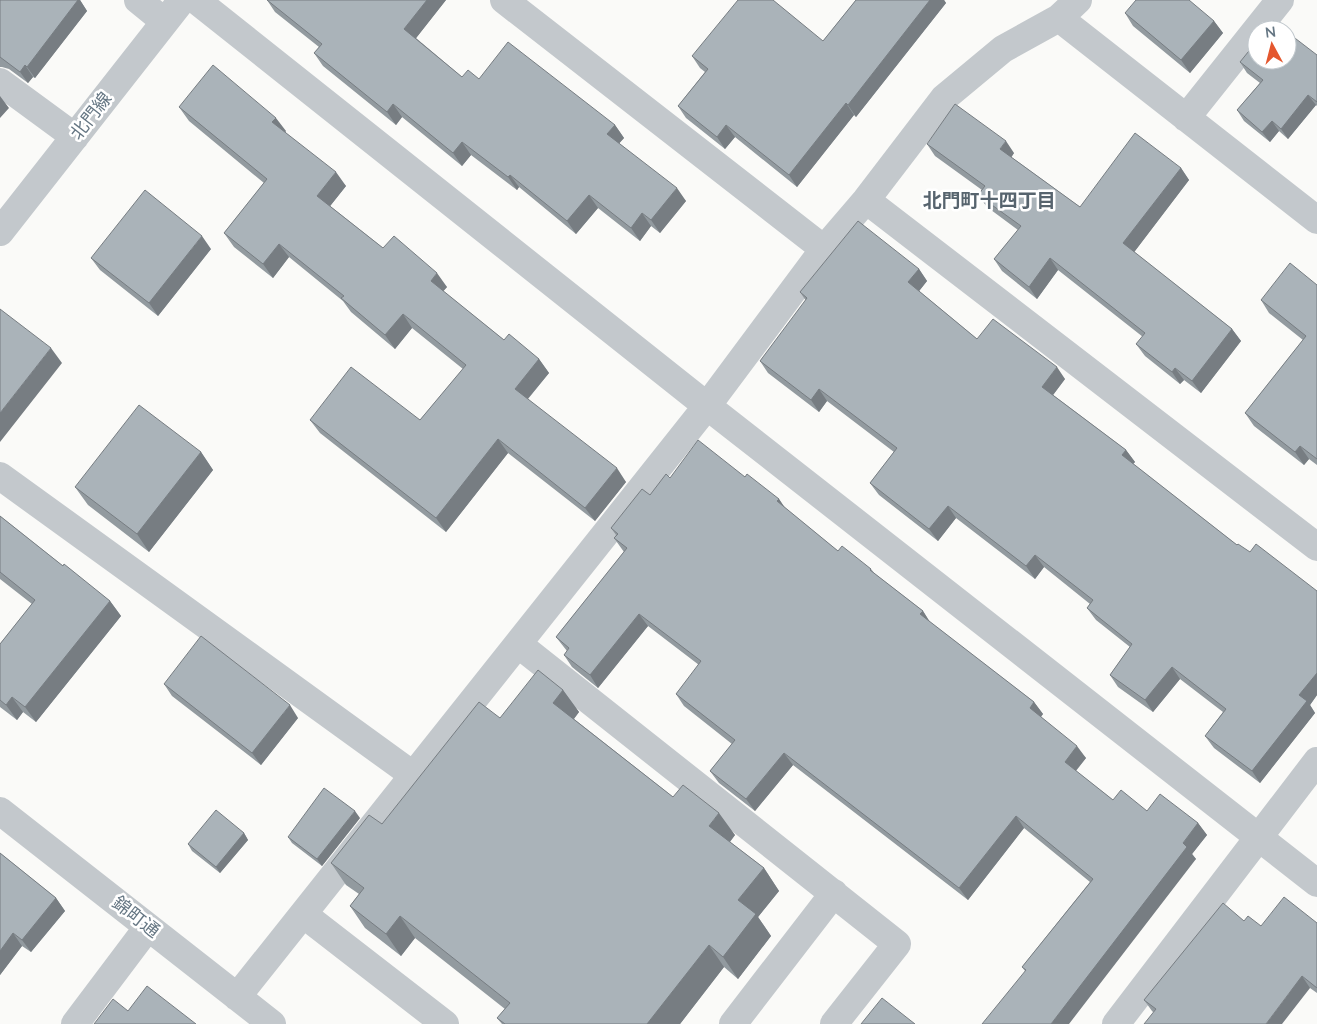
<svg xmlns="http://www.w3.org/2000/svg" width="1317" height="1024" font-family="Lato,'Noto Sans JP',sans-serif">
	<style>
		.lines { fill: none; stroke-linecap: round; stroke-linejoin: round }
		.minor { stroke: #c3c8cc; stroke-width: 28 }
		.wall { fill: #929a9f }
		.shaded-wall { fill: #777d82 }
		.building { fill: #aab3b9; stroke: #777d82 }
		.labels { text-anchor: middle; stroke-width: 5; stroke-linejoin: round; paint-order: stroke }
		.street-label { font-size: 18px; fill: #657683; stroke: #fff }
		.neighbourhood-label { font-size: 19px; font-weight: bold; fill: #57646e; stroke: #fff }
	</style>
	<rect width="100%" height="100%" fill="#fafaf8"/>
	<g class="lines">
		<path class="minor" d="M138,0L165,22
			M196,0L707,406L1317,883
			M504,0L824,249
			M1059,18L1317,220
			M0,82L75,137
			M1186,118L1280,0
			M866,200L1317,547
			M0,232L182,0
			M0,476L413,775
			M518,644L897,944L834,1024
			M0,811L272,1024
			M303,914L445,1024
			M237,997L707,406L824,249L866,200L944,98L1003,49L1059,18L1078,0
			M75,1024L148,927
			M733,1024L834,893
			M1116,1024L1317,761"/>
	</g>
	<path class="wall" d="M0,0H80L87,11L35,78L33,77L28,83L9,69L2,67H0Z
		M267,0H446L416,38L462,77L479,79L615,125L624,138L619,143L686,201L660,233L651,226L640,241L598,208L576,234L519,187L517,190L471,155L462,166L402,117L396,125L323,66L314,53L319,47L275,12Z
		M856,0H944L946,3L856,117L854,115L797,187L735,137L725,149L686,118L678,106L705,72L700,68L692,56L823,41Z
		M1125,13L1214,21L1223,33L1190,73L1133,26Z
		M1317,55V106L1316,105L1288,139L1279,131L1270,142L1244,121L1237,110L1260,83L1247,73L1240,62Z
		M179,107L286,131L285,132L346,186L330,206L383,248L447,287L443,291L504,340L539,359L549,373L528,399L626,482L595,521L508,453L446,532L320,433L310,420H420L463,369L412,328L395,349L351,312L343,301L289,257L273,278L234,247L224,233L264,183L189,121Z
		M927,144L1014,153L1011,157L1080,207L1181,168L1189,180L1134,252L1232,329L1241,341L1201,393L1184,380L1180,384L1145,356L1136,344L1143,337L1058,270L1037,299L1002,271L994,259L1018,230L987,207L978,195L982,190L935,156Z
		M211,249L158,316L100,270L91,258Z
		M919,269L927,281L919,291L977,339L1065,379L1053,395L1126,450L1135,462L1133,464L1237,545L1317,591V695L1310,705L1315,713L1260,783L1214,748L1205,736L1223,712L1180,679L1153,712L1118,687L1110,675L1130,647L1096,620L1087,608L1090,604L1044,567L1035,579L956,518L938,541L879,495L870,483L894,452L827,401L819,412L768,373L760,361L806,301L800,292Z
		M1317,285V465L1309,459L1304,465L1254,426L1245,413L1303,340L1269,313L1261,300Z
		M201,452L213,470L149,552L88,505L75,487Z
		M745,477L779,499L785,508L838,551L871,569L875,574L923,611L930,622L1034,702L1043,714L1041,717L1086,758L1076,771L1113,800L1147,811L1198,823L1207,835L1192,854L1196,859L1025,971L1022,967L1090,882L1024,828L968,900L793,765L755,811L719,783L710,771L732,744L684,706L676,694L699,665L648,626L598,688L572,667L564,655L567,651L556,637L624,552L614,538L616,535L611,528L670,478Z
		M0,516L63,566L110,601L121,616L36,722L23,712L17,720L0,707V644L32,604L0,579Z
		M164,684L298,718L261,765L172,696Z
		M563,690L579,712L574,719L673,797L735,835L730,842L764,868L779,891L758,917L771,936L738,979L724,967L680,1024H502L497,1018L505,1009L415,938L401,956L365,928L350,906L359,894L346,885L331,863L382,824L500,718Z
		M360,818L322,866L292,843L288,837Z
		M244,833L248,840L220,873L192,851L188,844Z
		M0,853L56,898L65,911L31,952L22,946L0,975Z
		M1244,921L1261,926L1317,923V993L1310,988L1153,1012L1152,1011L1144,1000Z"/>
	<path class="shaded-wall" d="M78,0H80L87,11L35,78L27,67Z
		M427,0H446L413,42L404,29Z
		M930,0H944L946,3L856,117L848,105Z
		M1214,21L1223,33L1190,73L1181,60Z
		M25,65L33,77L28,83L20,72Z
		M1308,95L1316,105L1288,139L1281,129Z
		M0,96L9,108L0,118Z
		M846,103L854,115L797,187L789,175Z
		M393,104L402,117L396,125L387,112Z
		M276,118L286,131L282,136L272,122Z
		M1272,121L1279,131L1270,142L1262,132Z
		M615,125L624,138L616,147L607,134Z
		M726,125L735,137L725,149L717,137Z
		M1006,141L1014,153L1009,161L1000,149Z
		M462,142L471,155L462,166L453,153Z
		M1181,168L1189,180L1132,255L1123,243Z
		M336,172L346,186L327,210L317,196Z
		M510,175L519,187L517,190L508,177Z
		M677,188L686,201L660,233L651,220Z
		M589,195L598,208L576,234L567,221Z
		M642,213L651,226L640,241L631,228Z
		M202,236L211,249L158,316L149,303Z
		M279,244L289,257L273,278L263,264Z
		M1050,258L1058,270L1037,299L1029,287Z
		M919,269L927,281L916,295L908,282Z
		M437,273L447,287L440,295L431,281Z
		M403,314L412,328L395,349L385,335Z
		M1232,329L1241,341L1201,393L1192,381Z
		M51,348L62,363L0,442V413Z
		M539,359L549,373L525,402L515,389Z
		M1057,367L1065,379L1050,399L1042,387Z
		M1175,368L1184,380L1180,384L1172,372Z
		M819,389L827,401L819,412L811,400Z
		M498,439L508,453L446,532L436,518Z
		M1300,446L1309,459L1304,465L1295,452Z
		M1126,450L1135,462L1130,467L1122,455Z
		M201,452L213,470L149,552L137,534Z
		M617,468L626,482L595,521L585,508Z
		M779,499L787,511L777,501Z
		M948,506L956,518L938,541L929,529Z
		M1035,555L1044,567L1035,579L1026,566Z
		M110,601L121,616L36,722L25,707Z
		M923,611L931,624L920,614Z
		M639,614L648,626L598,688L590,675Z
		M1172,667L1180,679L1153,712L1145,700Z
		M1317,673V695L1310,705L1315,713L1260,783L1252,771L1299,695Z
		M563,690L579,712L569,725L553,703Z
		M12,697L23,712L17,720L6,705Z
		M1034,702L1043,714L1038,720L1030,708Z
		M290,705L298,718L261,765L252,753Z
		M1077,746L1086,758L1073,774L1065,762Z
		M784,753L793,765L755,811L746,799Z
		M355,811L360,818L322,866L317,859Z
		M719,813L735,835L725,848L709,826Z
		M1016,816L1024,828L968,900L959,888Z
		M1198,823L1207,835L1192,854L1196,859L1069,1024H1051Z
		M244,833L248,840L220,873L216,867Z
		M764,868L779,891L758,917L771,936L738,979L723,957L738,900Z
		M56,898L65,911L31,952L22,940Z
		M400,916L415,938L401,956L386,934Z
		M13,933L22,946L0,975V951Z
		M709,945L724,967L680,1024H647Z
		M1302,976L1310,988L1282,1024H1266Z"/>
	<path class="building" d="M0,0H78L27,67L25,65L20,72L0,57Z
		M267,0H427L404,29L462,77L468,70L479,79L508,42L615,125L607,134L677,188L651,220L642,213L631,228L589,195L567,221L510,175L508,177L462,142L453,153L393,104L387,112L314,53L322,44Z
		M738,0H773L823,41L856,0H930L848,105L846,103L789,175L726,125L717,137L678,106L708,69L692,56Z
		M1136,0H1189L1214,21L1181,60L1125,13Z
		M1273,21L1285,30H1265Z
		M1287,32L1317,55V102L1308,95L1281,129L1272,121L1262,132L1237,110L1263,80L1240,62L1257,41V60H1287Z
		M213,65L276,118L272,122L336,172L317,196L383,248L394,236L437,273L431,281L504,340L509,334L539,359L515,389L617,468L585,508L498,439L436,518L310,420L351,367L420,420L466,365L403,314L385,335L341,298L344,296L279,244L263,264L224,233L267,179L179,107Z
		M955,104L1006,141L1000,149L1080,207L1135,133L1181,168L1123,243L1232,329L1192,381L1175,368L1172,372L1136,344L1145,333L1050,258L1029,287L994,259L1021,226L978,195L985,186L927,144Z
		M145,190L202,236L149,303L91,258Z
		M858,221L919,269L908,282L977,339L993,319L1057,367L1042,387L1126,450L1122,455L1237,545L1238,544L1250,552L1256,544L1317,591V673L1299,695L1307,701L1252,771L1205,736L1226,709L1172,667L1145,700L1110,675L1132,644L1087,608L1093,600L1035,555L1026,566L948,506L929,529L870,483L897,448L819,389L811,400L760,361L807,298L800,292Z
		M1290,263L1317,285V459L1300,446L1295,452L1245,413L1306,336L1261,300Z
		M0,309L51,348L0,413Z
		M139,405L201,452L137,534L75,487Z
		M698,440L745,477L747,474L779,499L777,501L838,551L842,546L871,569L870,570L923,611L920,614L1034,702L1030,708L1077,746L1065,762L1113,800L1121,790L1147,811L1160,794L1198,823L1183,843L1187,847L1051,1024H982L1026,970L1022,967L1093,879L1016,816L959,888L784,753L746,799L710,771L735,740L676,694L701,661L639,614L590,675L564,655L569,648L556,637L627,548L614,538L618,534L611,528L642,489L650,495L666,474L670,478Z
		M0,516L63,566L64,564L110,601L25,707L12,697L6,705L0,700V644L35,600L0,572Z
		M201,636L290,705L252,753L164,684Z
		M538,670L563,690L553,703L673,797L683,785L719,813L709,826L764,868L738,900L756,914L723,957L709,945L647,1024H505L497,1018L510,1003L400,916L386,934L350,906L364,888L331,863L369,815L382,824L479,702L500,718Z
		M324,788L355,811L317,859L288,837Z
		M216,810L244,833L216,867L188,844Z
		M0,853L56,898L22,940L13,933L0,951Z
		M1284,897L1317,923V988L1302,976L1266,1024H1144L1156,1009L1144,1000L1223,903L1244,921L1248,916L1261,926Z
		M147,986L196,1024H94L113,999L128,1011Z
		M882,998L915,1024H861Z"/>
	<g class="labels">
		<g class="street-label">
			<text transform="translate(91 116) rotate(-52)" y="6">北門線</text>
			<text transform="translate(136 917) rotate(38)" y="6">錦町通</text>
		</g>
		<g class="neighbourhood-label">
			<text x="989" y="207">北門町十四丁目</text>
		</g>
	</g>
	<g transform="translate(1272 45) rotate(353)"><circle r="24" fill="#ffffff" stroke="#c1c8cd"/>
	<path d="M0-4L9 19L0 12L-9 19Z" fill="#e4572e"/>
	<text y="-8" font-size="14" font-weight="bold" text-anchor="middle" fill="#657683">N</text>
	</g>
</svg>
